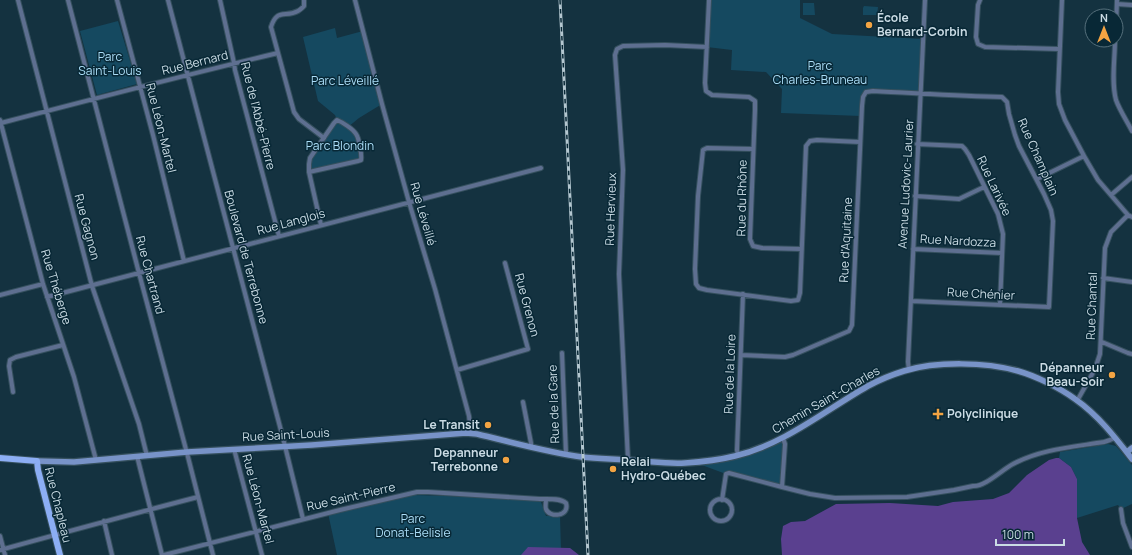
<svg xmlns="http://www.w3.org/2000/svg" width="1132" height="555" font-family="Manrope,sans-serif">
	<style>
		.green { fill: #154960 }
		.water { fill: #5a408f }
		.lines { fill: none; stroke-linecap: round; stroke-linejoin: round }
		.street-casing { stroke: #35505e; stroke-width: 6 }
		.secondary-casing { stroke: #35505e; stroke-width: 8 }
		.primary-casing { stroke: #35505e; stroke-width: 8 }
		.street { stroke: #5e6f90; stroke-width: 4 }
		.secondary { stroke: #7893c8; stroke-width: 5.5 }
		.primary { stroke: #8caef4; stroke-width: 6 }
		.rail-casing { stroke: #b4c7d0; stroke-width: 3 }
		.rail { stroke: #082836; stroke-width: 1.5; stroke-dasharray: 4.5; stroke-linecap: butt }
		.poi-dot { fill: #f3a443; stroke: #082836; stroke-width: 1.5 }
		.labels { text-anchor: middle; stroke-width: 3; stroke-linejoin: round; paint-order: stroke }
		.poi-label { font-size: 12px; font-weight: bold; fill: #cadbe4; stroke: #082836; text-anchor: start }
		.park-label { font-size: 12px; fill: #abddf7; stroke: #082836 }
		.street-label { font-size: 12px; fill: #cadbe4; stroke: #082836 }
	</style>
	<rect width="100%" height="100%" fill="#143240"/>
	<path class="green" d="M709,0H800V18L832,34L923,39L920,93L866,92L863,97L861,116L781,113L782,89L766,72L731,70L732,50L707,47Z
		M803,3H814L815,15H803Z
		M864,6L878,7L877,15H863V8Z
		M118,21L137,84L97,95L80,31Z
		M335,28L337,38L363,31L382,104L359,118L348,127L357,134L361,160L309,172V164L337,120L335,115L318,101L303,37Z
		M782,436L784,447L782,487L726,474L691,461L721,459L763,445Z
		M1108,444L1116,446L1132,465V504L1121,509L1118,505L1077,518V479L1071,467L1059,458L1060,452Z
		M414,495L540,499L546,516H560L561,551L520,555H337L328,513Z"/>
	<path class="water" d="M1056,458H1059L1071,467L1077,479V518L1082,542L1090,555H782L781,539L783,526L791,522L805,521L836,504L890,503L938,506L953,502L993,499L1009,493L1027,475L1049,460Z
		M528,547L570,548L579,555H521Z"/>
	<g class="lines">
		<defs>
			<path id="street" d="M18,0L92,286L139,424L147,456
				M68,0L139,273L188,457L213,555
				M117,0L153,135L184,261
				M168,0L284,442L303,519
				M220,0L234,63L235,70L279,236
				M304,0V6C302,8 300,10 298,11C285,18 277,8 271,27L294,112L299,119L324,138
				M355,0L382,104L409,202L435,289L469,416L471,433
				M709,0L705,83L706,91L712,95L749,97L755,101V110L750,239L753,246L762,248L801,249
				M980,0L978,5L976,37L978,44L985,47L1059,49
				M1062,0L1058,92L1059,104L1065,120L1084,156L1098,180L1128,215L1132,217
				M1117,4L1132,5
				M1116,29L1117,0
				M1115,40C1115,59 1111,81 1116,100C1120,111 1127,121 1132,131
				M0,120L43,284L74,377L96,460
				M1,123C93,99 185,75 278,53
				M917,144L962,146L965,149L969,155L998,214L1003,234L1000,305
				M753,149L707,148L703,150L698,196L695,269L696,284L699,288L707,290L791,301L798,300L800,293L806,146L810,141L817,140L860,142
				M309,172L358,161L361,160C362,155 359,138 356,134C353,129 342,122 337,120L334,123L310,158L309,164V172L321,225
				M1037,179L1084,156
				M1111,195L1132,177
				M915,196L959,199L984,187
				M913,249L1002,253
				M1103,278L1132,282
				M0,295L43,284
				M47,297L541,168
				M1102,342L1128,353L1132,354
				M562,353L566,454
				M741,355L785,357L793,355L849,331L852,325L862,106L863,97L866,92L873,91C916,93 959,96 1002,97L1007,102L1009,114L1015,135L1019,146L1044,194L1051,210L1053,221L1049,307L911,301
				M457,370L528,349L505,263
				M909,370L908,362L925,0
				M13,392L9,366L10,360L16,357L63,345
				M1077,401L1095,369L1100,354L1105,248L1111,232L1128,215
				M523,402L531,443V447
				M234,449L262,555
				M738,455L737,450L743,294
				M137,456L162,555
				M628,460L619,274L623,170L615,55L617,49L623,46L665,45L707,47
				M782,487L785,444L783,438
				M710 510a11 11 0 1 1 22 0a11 11 0 1 1-22 0Z
				M722,500L726,474L729,473L782,487L810,494L835,498L907,497L954,490L973,486C985,487 1003,469 1013,464C1041,449 1073,447 1104,442L1110,440L1115,438
				M1121,509L1123,523L1132,547
				M104,521L112,555
				M0,536L5,555
				M0,550C66,532 132,514 198,497
				M164,555L340,510L417,492H428L540,499C548,499 560,498 566,503C570,517 549,518 546,509C545,507 546,502 546,499"/>
			<path id="secondary" d="M1127,452L1132,448
				M37,461L74,462L187,452L312,445L466,433L477,434C511,442 546,452 582,457C600,459 620,459 639,461C654,462 670,464 685,463C702,462 719,460 735,456C785,444 824,411 868,386C879,380 891,375 904,371C937,361 985,362 1018,371C1036,376 1060,388 1075,399C1098,415 1115,437 1132,459"/>
			<path id="primary" d="M0,458L37,461L38,470L60,555"/>
		</defs>
		<use href="#street" class="street-casing"/>
		<use href="#secondary" class="secondary-casing"/>
		<use href="#primary" class="primary-casing"/>
		<use href="#street" class="street"/>
		<use href="#secondary" class="secondary"/>
		<use href="#primary" class="primary"/>
		<defs>
			<path id="rail" d="M560,0L588,555"/>
		</defs>
		<use href="#rail" class="rail-casing"/>
		<use href="#rail" class="rail"/>
	</g>
	<g class="poi-dot">
		<circle cx="869" cy="25" r="4"/>
		<circle cx="1112" cy="375" r="4"/>
		<path d="M936 408h4v4h4v4h-4v4h-4v-4h-4v-4h4z"/>
		<circle cx="488" cy="425" r="4"/>
		<circle cx="506" cy="460" r="4"/>
		<circle cx="613" cy="469" r="4"/>
	</g>
	<g class="labels">
		<g class="poi-label">
			<text x="877" y="22">École<tspan x="877" dy="14">Bernard-Corbin</tspan></text>
			<text x="1104" y="372" text-anchor="end">Dépanneur<tspan x="1104" dy="14">Beau-Soir</tspan></text>
			<text x="947" y="418">Polyclinique</text>
			<text x="480" y="429" text-anchor="end">Le Transit</text>
			<text x="498" y="457" text-anchor="end">Depanneur<tspan x="498" dy="14">Terrebonne</tspan></text>
			<text x="621" y="466">Relai<tspan x="621" dy="14">Hydro-Québec</tspan></text>
		</g>
		<g class="park-label">
			<text x="110" y="61">Parc<tspan x="110" dy="14">Saint-Louis</tspan></text>
			<text x="820" y="70">Parc<tspan x="820" dy="14">Charles-Bruneau</tspan></text>
			<text x="345" y="85">Parc Léveillé</text>
			<text x="340" y="150">Parc Blondin</text>
			<text x="413" y="523">Parc<tspan x="413" dy="14">Donat-Belisle</tspan></text>
		</g>
		<g class="street-label">
			<text transform="translate(195 63) rotate(-14)" y="4">Rue Bernard</text>
			<text transform="translate(258 116) rotate(76)" y="4">Rue de l'Abbé-Pierre</text>
			<text transform="translate(161 128) rotate(76)" y="4">Rue Léon-Martel</text>
			<text transform="translate(1038 157) rotate(66)" y="4">Rue Champlain</text>
			<text transform="translate(906 184) rotate(-87)" y="4">Avenue Ludovic-Laurier</text>
			<text transform="translate(994 186) rotate(65)" y="4">Rue Larivée</text>
			<text transform="translate(742 198) rotate(-89)" y="4">Rue du Rhône</text>
			<text transform="translate(611 209) rotate(-88)" y="4">Rue Hervieux</text>
			<text transform="translate(423 214) rotate(74)" y="4">Rue Léveillé</text>
			<text transform="translate(291 222) rotate(-15)" y="4">Rue Langlois</text>
			<text transform="translate(87 227) rotate(75)" y="4">Rue Gagnon</text>
			<text transform="translate(846 240) rotate(-87)" y="4">Rue d'Aquitaine</text>
			<text transform="translate(958 241) rotate(3)" y="4">Rue Nardozza</text>
			<text transform="translate(246 257) rotate(75)" y="4">Boulevard de Terrebonne</text>
			<text transform="translate(150 275) rotate(75)" y="4">Rue Chartrand</text>
			<text transform="translate(56 287) rotate(73)" y="4">Rue Théberge</text>
			<text transform="translate(981 294) rotate(3)" y="4">Rue Chénier</text>
			<text transform="translate(527 305) rotate(75)" y="4">Rue Grenon</text>
			<text transform="translate(1092 306) rotate(-88)" y="4">Rue Chantal</text>
			<text transform="translate(730 374) rotate(-88)" y="4">Rue de la Loire</text>
			<text transform="translate(826 400) rotate(-30)" y="4">Chemin Saint-Charles</text>
			<text transform="translate(554 404) rotate(-92)" y="4">Rue de la Gare</text>
			<text transform="translate(286 435) rotate(-3)" y="4">Rue Saint-Louis</text>
			<text transform="translate(351 497) rotate(-13)" y="4">Rue Saint-Pierre</text>
			<text transform="translate(258 499) rotate(75)" y="4">Rue Léon-Martel</text>
			<text transform="translate(58 505) rotate(76)" y="4">Rue Chapleau</text>
		</g>
	</g>
	<g transform="translate(1104 28)"><circle r="19" fill="#082836" stroke="#56707c"/>
	<path d="M0-3L7 15L0 10L-7 15Z" fill="#f3a443"/>
	<text y="-6" font-size="11" font-weight="bold" text-anchor="middle" fill="#cadbe4">N</text>
	</g>
	<path d="M996 539v6h68v-6" fill="none" stroke="#cadbe4" stroke-width="2"/>
	<text x="1002" y="539" font-size="12" fill="#cadbe4" stroke="#082836" stroke-width="3" paint-order="stroke">100 m</text>
</svg>
